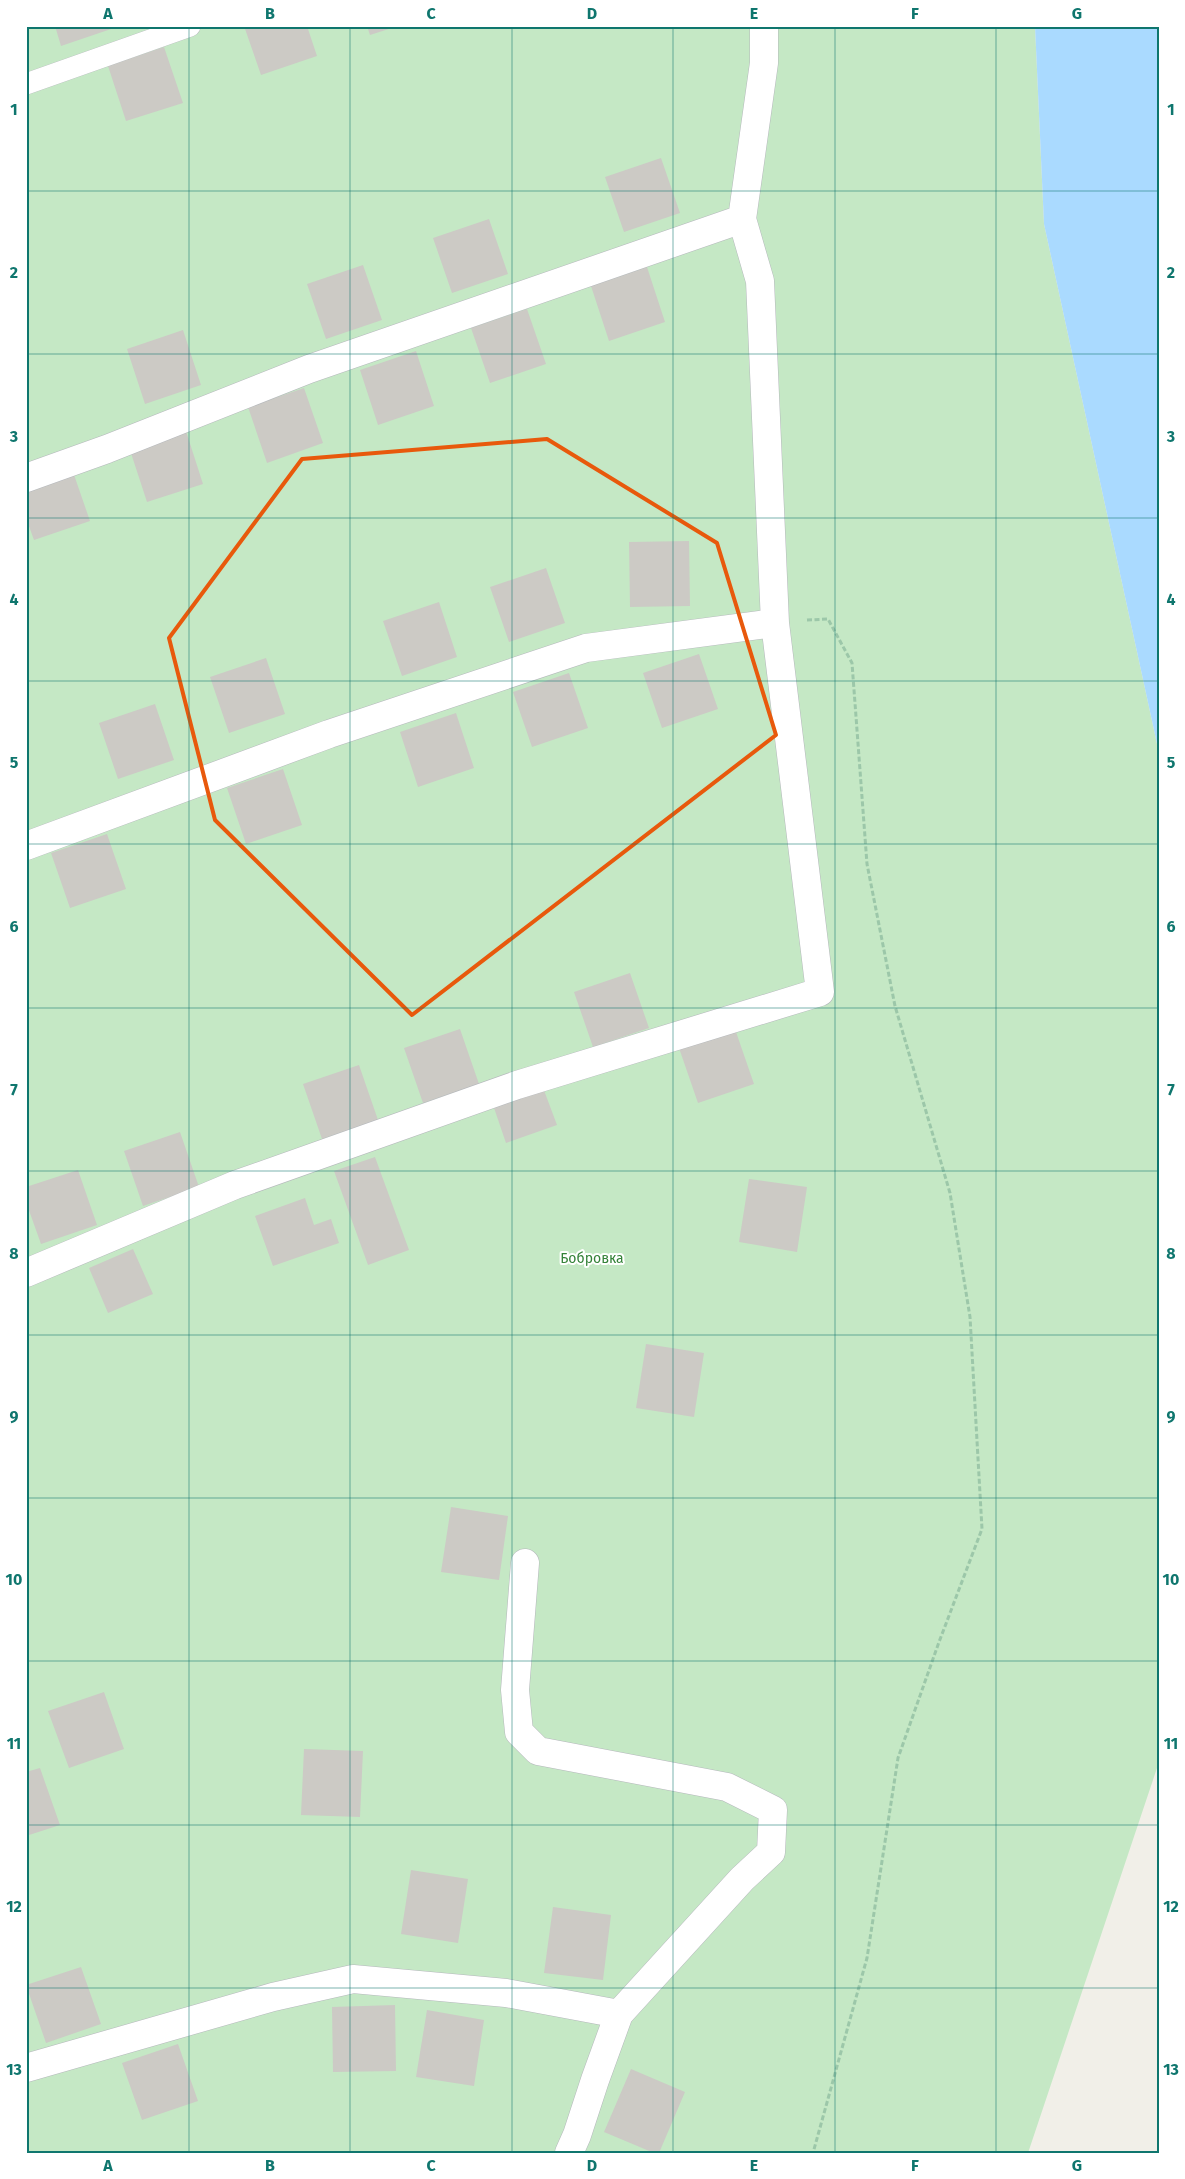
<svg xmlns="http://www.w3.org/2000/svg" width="1185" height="2179" font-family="'Fira Sans',sans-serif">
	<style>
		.green { fill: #c5e8c5 }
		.water { fill: #aadaff }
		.building { fill: #cccac5 }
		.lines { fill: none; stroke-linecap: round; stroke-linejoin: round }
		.service-casing { stroke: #b5b8bc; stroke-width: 22 }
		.minor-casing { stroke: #b5b8bc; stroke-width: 29 }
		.path { stroke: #9cc7a9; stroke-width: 3; stroke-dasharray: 5 2.5; stroke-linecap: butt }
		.service { stroke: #fff; stroke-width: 21 }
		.minor { stroke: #fff; stroke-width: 28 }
		.marked { fill: none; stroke: #e8590c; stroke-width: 4; stroke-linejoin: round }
		.grid { fill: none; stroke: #0f766e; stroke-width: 1; stroke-opacity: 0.55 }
		.labels { text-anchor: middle; stroke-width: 4; stroke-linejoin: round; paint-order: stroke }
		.park-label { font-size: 14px; fill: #348238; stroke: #fff }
		.neatline { fill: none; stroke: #0f766e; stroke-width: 2 }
		.grid-label { font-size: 16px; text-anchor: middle; font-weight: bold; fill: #0f766e }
	</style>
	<rect width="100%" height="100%" fill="#f1efe8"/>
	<path class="green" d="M26,26H1035L1044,224L1159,753V1762L1028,2153H26Z"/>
	<path class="water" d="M1035,26H1159V753L1044,224Z"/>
	<path class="building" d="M55,26H117V27L61,46Z
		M244,26H307L317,56L261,75Z
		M367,26H395V27L370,35Z
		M164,47L183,103L126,121L108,66Z
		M661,158L680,213L624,232L605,177Z
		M489,219L508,274L452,293L433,238Z
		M363,265L382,320L326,339L307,284Z
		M647,267L665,322L609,341L591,286Z
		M527,309L546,364L490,383L471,328Z
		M183,330L201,385L145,404L127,349Z
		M416,351L434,406L378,425L360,370Z
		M304,388L323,443L267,463L248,407Z
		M185,428L203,484L147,502L129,447Z
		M71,466L90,521L34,540L26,518V481Z
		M689,541L690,606L630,607L629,542Z
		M546,568L565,623L509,642L490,587Z
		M439,602L457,657L402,676L383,621Z
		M699,654L718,709L662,728L643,673Z
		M266,658L285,714L229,733L210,677Z
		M569,673L588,728L532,747L513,692Z
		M155,704L174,760L118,779L99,723Z
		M456,713L474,768L418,787L400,732Z
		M283,769L302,825L246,844L227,788Z
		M107,834L126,889L70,908L51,853Z
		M630,973L649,1028L593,1047L574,992Z
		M460,1029L479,1084L423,1103L404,1048Z
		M735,1029L754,1084L698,1103L679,1048Z
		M359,1065L378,1120L322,1139L303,1084Z
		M542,1085L557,1125L506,1143L492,1102Z
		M180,1132L199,1187L143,1206L124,1151Z
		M375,1157L409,1250L368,1265L334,1171Z
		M78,1170L97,1225L41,1244L26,1202V1187Z
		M749,1179L807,1187L797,1252L739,1242Z
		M305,1198L314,1225L331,1219L339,1243L273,1266L255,1216Z
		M133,1249L153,1294L108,1313L89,1268Z
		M646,1344L704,1353L694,1417L636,1408Z
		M451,1507L508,1516L499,1580L441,1572Z
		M104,1692L124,1749L69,1768L48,1711Z
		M304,1749L363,1751L360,1817L301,1815Z
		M40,1768L60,1825L26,1836V1772Z
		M411,1870L468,1879L458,1943L401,1934Z
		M553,1907L611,1915L603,1980L544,1973Z
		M81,1967L101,2024L46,2043L26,1985Z
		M395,2005L396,2071L333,2072L332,2007Z
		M427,2010L484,2020L474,2086L416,2077Z
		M178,2044L198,2101L142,2120L122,2063Z
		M631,2069L685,2092L659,2153H654L604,2132Z"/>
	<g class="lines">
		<defs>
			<path id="service" d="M26,84L190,26"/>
			<path id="minor" d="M26,478L107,449L309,369L742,219
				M26,846L329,734L586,648L775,623
				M26,1273L235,1185L517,1085L820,992L775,623L760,281L742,219L764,63V26
				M525,1563L515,1690L519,1732L538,1751L727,1787L773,1810L771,1852L742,1879L619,2014L595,2080L577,2135L569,2153
				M26,2068L273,1997L353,1979L506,1993L619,2014"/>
		</defs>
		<use href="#service" class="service-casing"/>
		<use href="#minor" class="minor-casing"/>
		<path class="path" d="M807,620L828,619L852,663L867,864L895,1006L950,1193L970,1317L982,1529L939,1642L898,1758L867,1958L813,2153"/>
		<use href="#service" class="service"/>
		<use href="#minor" class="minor"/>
	</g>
	<path class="marked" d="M547,439L717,543L776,735L412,1015L215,820L169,638L302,459Z"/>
	<path class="grid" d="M189,26V2153M350,26V2153M512,26V2153M673,26V2153M835,26V2153M996,26V2153M26,191H1159M26,354H1159M26,518H1159M26,681H1159M26,844H1159M26,1008H1159M26,1171H1159M26,1335H1159M26,1498H1159M26,1661H1159M26,1825H1159M26,1988H1159"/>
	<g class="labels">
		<g class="park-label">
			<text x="592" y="1263">Бобровка</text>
		</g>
	</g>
	<rect width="1185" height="2179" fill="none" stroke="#ffffff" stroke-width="55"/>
	<rect x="28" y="28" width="1130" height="2124" class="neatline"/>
	<g class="grid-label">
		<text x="108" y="19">A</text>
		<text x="270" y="19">B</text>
		<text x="431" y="19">C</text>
		<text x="592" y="19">D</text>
		<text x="754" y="19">E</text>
		<text x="915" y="19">F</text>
		<text x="1077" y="19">G</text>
		<text x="14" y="115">1</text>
		<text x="1171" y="115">1</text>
		<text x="14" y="278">2</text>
		<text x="1171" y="278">2</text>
		<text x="14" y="442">3</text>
		<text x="1171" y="442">3</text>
		<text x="14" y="605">4</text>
		<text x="1171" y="605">4</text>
		<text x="14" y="768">5</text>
		<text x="1171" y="768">5</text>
		<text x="14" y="932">6</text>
		<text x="1171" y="932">6</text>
		<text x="14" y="1095">7</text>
		<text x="1171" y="1095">7</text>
		<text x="14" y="1259">8</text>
		<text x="1171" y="1259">8</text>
		<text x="14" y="1422">9</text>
		<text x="1171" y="1422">9</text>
		<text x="14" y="1585">10</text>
		<text x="1171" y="1585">10</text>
		<text x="14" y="1749">11</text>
		<text x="1171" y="1749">11</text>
		<text x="14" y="1912">12</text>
		<text x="1171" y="1912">12</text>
		<text x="14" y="2075">13</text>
		<text x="1171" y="2075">13</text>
		<text x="108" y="2171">A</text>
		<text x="270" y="2171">B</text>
		<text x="431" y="2171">C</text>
		<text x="592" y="2171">D</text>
		<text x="754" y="2171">E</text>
		<text x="915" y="2171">F</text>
		<text x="1077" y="2171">G</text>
	</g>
</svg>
